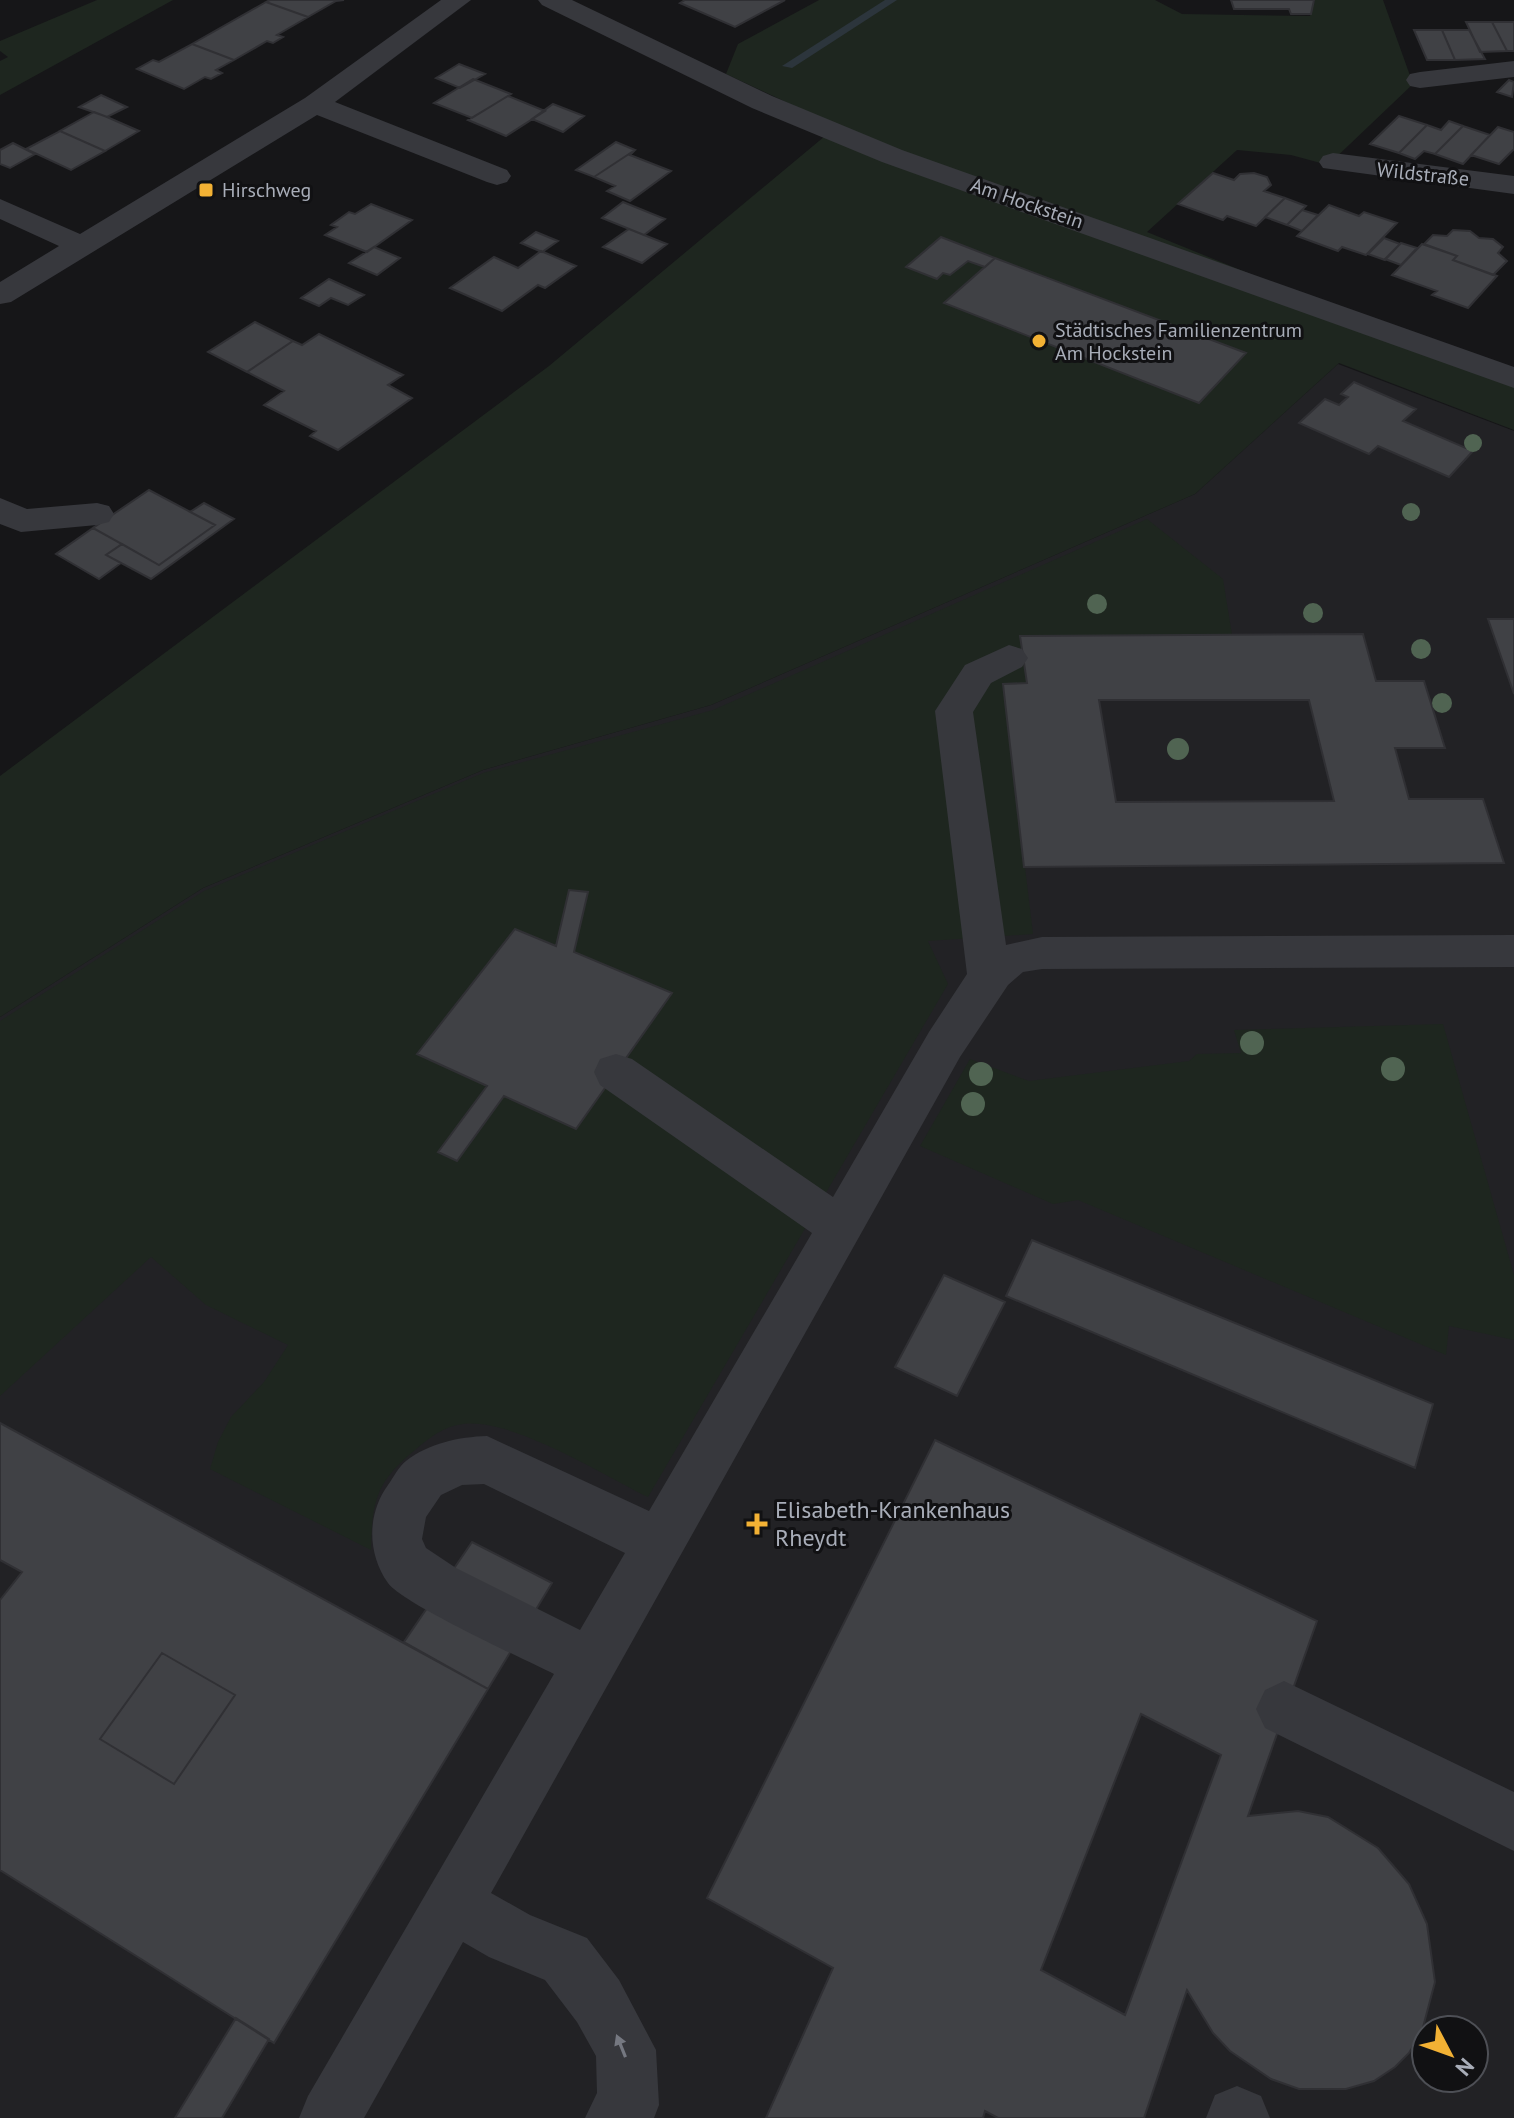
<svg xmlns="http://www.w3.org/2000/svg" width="1514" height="2118" font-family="'PT Sans',sans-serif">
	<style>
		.built { fill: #222225; fill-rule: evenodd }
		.green { fill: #1e261f }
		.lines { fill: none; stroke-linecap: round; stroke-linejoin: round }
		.stream { fill: #2c353c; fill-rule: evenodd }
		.building { fill: #404145; stroke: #303034; stroke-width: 2; fill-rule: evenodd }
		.minor { fill: #37383d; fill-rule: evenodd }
		.tree { fill: #506452 }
		.oneway { fill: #757881 }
		.poi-dot { fill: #f2b134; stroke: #111113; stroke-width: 3 }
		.labels { text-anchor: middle; stroke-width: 6; stroke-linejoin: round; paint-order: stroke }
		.far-street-label { font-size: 20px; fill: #a8adb8; stroke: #111113 }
		.far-poi-label { font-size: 20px; fill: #a8adb8; stroke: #111113; text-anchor: start }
		.poi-label { font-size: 24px; fill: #a8adb8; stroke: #111113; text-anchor: start }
	</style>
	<rect width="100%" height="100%" fill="#161618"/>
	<path class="built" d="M1338,364L1514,431V2118H0V1017L203,888L483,770L711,705L1195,494ZM1426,2030H1474V2078H1426Z"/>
	<path class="green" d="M97,0H173L0,95V61L8,57L0,51V41Z
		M819,0H1155L1182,14L1310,16L1315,0H1383L1413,84L1328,165L1291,155L1237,150L1147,232L1339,310L1514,370V430L1339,363L1195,494L711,705L483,770L203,888L0,1017V776L549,366L837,126L726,74L738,44Z
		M1147,519L1223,579L1232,635L1021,636L1027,683L1003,684L1033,934L928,941L948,984L648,1497C601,1474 513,1418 463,1424C444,1426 429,1438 415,1450C376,1482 372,1501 371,1550L210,1469L218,1442L231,1417L264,1382L288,1345L206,1305L151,1257L0,1396V1021L204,891L483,773L713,710Z
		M1443,1024L1514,1275V1340L1449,1326L1446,1355L1078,1200L1053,1204L920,1146L970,1059L1029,1081L1189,1061L1197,1054L1241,1053L1234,1030Z"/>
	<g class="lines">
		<path class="stream" d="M885,0H897L792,68L782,66Z"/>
	</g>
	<path class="building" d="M270,0H344L336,1L308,17L266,2Z
		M685,0H785L735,27L680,3Z
		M1231,0H1314L1311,14H1291L1289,9H1234Z
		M266,2L308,17L277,35L283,37L273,43L267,41L234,60L192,44Z
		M1466,22H1492L1507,51L1480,52Z
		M1492,22H1514V51H1507Z
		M1414,30H1442L1455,60H1427Z
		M1442,30H1469L1485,59L1455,60Z
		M192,44L234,60L216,70L222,73L211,79L205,77L184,89L137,69L153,60L159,62Z
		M459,64L485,74L460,88L436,78Z
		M473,79L511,94L472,118L434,103Z
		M1509,80L1514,82L1512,97L1497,92Z
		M101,95L127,107L107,117L79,107Z
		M508,96L545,111L506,136L468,120Z
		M553,104L584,116L563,132L532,119Z
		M94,112L107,117L139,131L105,151L60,131Z
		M1399,116L1427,125L1399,153L1370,144Z
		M1449,121L1463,126L1435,154L1424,151L1415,159L1399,153L1427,125L1441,130Z
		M1463,126L1490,135L1463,164L1435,154Z
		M1498,127L1514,132V149L1499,164L1471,155Z
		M60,131L105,151L71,170L26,149Z
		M616,142L635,150L594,177L576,170Z
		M13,143L35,154L10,168L0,164V150Z
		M635,150L630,155L671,171L630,201L607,191L615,186L594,177Z
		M1213,173L1234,180L1240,174L1254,173L1267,177L1271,185L1264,191L1285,198L1256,226L1227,216L1223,220L1178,204Z
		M1285,198L1306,206L1287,225L1265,217Z
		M623,202L665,219L644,235L602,218Z
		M371,204L412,220L367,252L325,235L337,227L331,225L349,212L355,214Z
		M1329,205L1359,216L1364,212L1397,223L1366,255L1342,247L1338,251L1297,236Z
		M1302,210L1318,215L1302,231L1287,225Z
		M629,229L644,235L667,244L642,263L603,247Z
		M1453,230L1470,231L1479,238L1493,239L1503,247L1498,253L1507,261L1493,275L1453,260L1457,256L1424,244L1433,235L1447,236Z
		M536,232L558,241L542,252L521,243Z
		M941,237L995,258L985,267L968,261L950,275L943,273L937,279L906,267Z
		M1384,238L1400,244L1385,260L1368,254Z
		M1401,243L1417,248L1401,265L1385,259Z
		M1422,244L1457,256L1453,260L1497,276L1468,308L1432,295L1437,291L1392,275Z
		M374,247L400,258L377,275L349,263Z
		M541,251L576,266L545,288L538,285L502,311L450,288L494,257L518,268Z
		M995,258L1246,353L1199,403L944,303Z
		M329,279L364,295L348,305L331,298L319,306L301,298Z
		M255,322L293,341L247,372L208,352Z
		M319,334L403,375L388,385L412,398L338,450L310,436L316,431L264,405L284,391L247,372L293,341L302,345Z
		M1354,382L1416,409L1403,421L1473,451L1449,477L1378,446L1369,454L1299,423L1325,399L1339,405L1348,397L1341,394Z
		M149,490L215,525L159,565L93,528Z
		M204,503L234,519L151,579L106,555L122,544L159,565L215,525L190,512Z
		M93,528L122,544L106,555L121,563L99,579L56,554Z
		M1488,619H1514V694Z
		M1363,634L1376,681H1424L1445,748H1395L1409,799H1483L1504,863L1024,867L1003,684L1027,683L1020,636ZM1099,700H1309L1334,801L1116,802Z
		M569,890L588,892L574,952L672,993L576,1129L504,1096L457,1161L438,1152L487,1086L417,1054L515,929L556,946Z
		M1032,1240L1433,1404L1415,1468L1006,1296Z
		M944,1275L1005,1302L957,1396L895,1367Z
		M0,1423L488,1689L274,2043L0,1870V1600L22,1572L0,1560ZM162,1653L235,1695L174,1784L100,1739Z
		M935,1440L1317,1621L1248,1816L1298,1811L1328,1817L1378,1848L1409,1884L1427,1924L1435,1982L1422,2031L1409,2053L1395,2067L1374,2081L1346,2089H1299L1271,2079L1230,2051L1213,2033L1187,1990L1144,2118H998L985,2111L983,2118H766L833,1968L707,1898ZM1141,1714L1221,1755L1125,2015L1041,1970Z
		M472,1542L552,1583L488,1689L404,1642Z
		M162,1653L235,1695L174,1784L100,1739Z
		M236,2018L269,2039L222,2118H175Z"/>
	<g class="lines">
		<path class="minor" d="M441,0H471L335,102L507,170L511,176L507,182L497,185L487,182L317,115L11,302L0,304V282L59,246L0,219V199L80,234L305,98Z
			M538,0H572L772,96L902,150L1514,367V388L882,162L752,108L542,5Z
			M1514,61V77L1420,88L1410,86L1406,80L1410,74L1420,72Z
			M1333,153L1514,176V194L1323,168L1319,162L1323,156Z
			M0,498L27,509L97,503L109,506L114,514L109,522L97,525L21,532L0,524Z
			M1009,645L1022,649L1028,658L1022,667L991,683L973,712L1006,945L1042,937L1514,935V967L1042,969L1023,972L1008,985L960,1057L491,1893L530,1915L587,1938L619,1980L656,2050L659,2105L654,2118H585L597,2093L596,2056L577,2022L545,1980L489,1957L463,1942L364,2118H299L308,2096L554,1674C524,1659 403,1604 388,1583C367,1553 367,1514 388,1485C393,1478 399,1466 406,1461C429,1443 459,1437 487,1436L649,1511L812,1233L600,1085L594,1072L600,1059L616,1054L632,1059L833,1197L929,1032L967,974L935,711L965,665ZM484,1484L625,1553L580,1630L456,1568L426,1548L422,1539L426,1517L441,1495L462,1485Z
			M1284,1681L1514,1792V1851L1265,1728L1256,1709L1265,1690Z
			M1237,2086L1261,2096L1270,2118H1206L1215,2095Z"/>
	</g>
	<g class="tree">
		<circle cx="1473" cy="443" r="9"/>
		<circle cx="1411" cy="512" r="9"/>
		<circle cx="1097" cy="604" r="10"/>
		<circle cx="1313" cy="613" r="10"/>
		<circle cx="1421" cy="649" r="10"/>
		<circle cx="1442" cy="703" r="10"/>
		<circle cx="1178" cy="749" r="11"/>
		<circle cx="1252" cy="1043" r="12"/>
		<circle cx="1393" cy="1069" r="12"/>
		<circle cx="981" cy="1074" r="12"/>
		<circle cx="973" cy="1104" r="12"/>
	</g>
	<defs><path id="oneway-solid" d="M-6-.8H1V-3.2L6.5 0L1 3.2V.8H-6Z" transform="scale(2)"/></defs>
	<use class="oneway" href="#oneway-solid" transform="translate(621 2046) rotate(-112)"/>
	<g class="poi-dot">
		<rect x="198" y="182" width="16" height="16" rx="4"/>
		<circle cx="1039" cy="341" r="8"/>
		<path d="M753 1512h8v8h8v8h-8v8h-8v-8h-8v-8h8z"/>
	</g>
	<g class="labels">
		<g class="far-street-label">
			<text transform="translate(1423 174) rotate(6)" y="7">Wildstraße</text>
			<text transform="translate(1027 203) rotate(19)" y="7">Am Hockstein</text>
		</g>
		<g class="far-poi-label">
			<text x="222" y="197">Hirschweg</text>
			<text x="1055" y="337">Städtisches Familienzentrum<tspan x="1055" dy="23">Am Hockstein</tspan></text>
		</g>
		<g class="poi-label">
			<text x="775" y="1518">Elisabeth-Krankenhaus<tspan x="775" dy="28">Rheydt</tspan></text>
		</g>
	</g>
	<g transform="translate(1450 2054) rotate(131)"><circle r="38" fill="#111113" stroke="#4d4f55" stroke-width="2"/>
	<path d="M0-6L14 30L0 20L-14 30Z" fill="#f2b134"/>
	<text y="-12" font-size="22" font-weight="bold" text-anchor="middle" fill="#a8adb8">N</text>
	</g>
</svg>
